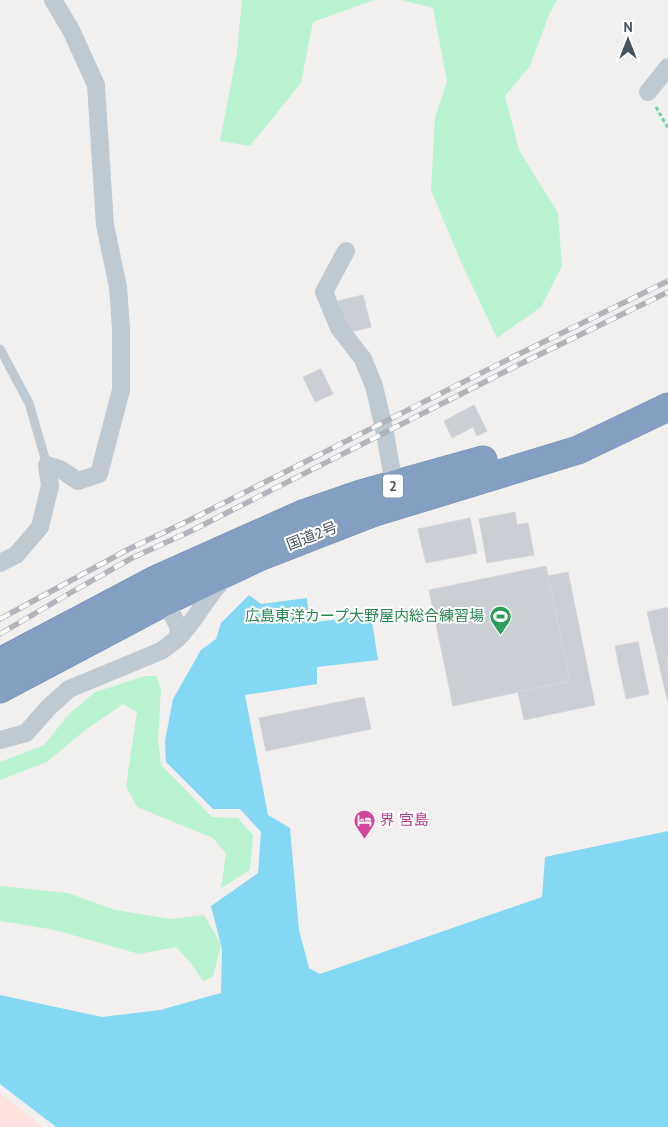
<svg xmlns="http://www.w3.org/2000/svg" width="668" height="1127" font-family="'PT Sans','Noto Sans JP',sans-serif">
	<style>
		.medical { fill: #fde2de }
		.green { fill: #baf3d2 }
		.water { fill: #84d8f3 }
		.building { fill: #cbced4; stroke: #d3d5db }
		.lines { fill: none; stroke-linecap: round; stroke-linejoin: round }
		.highway-casing { stroke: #6e8aae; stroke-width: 29 }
		.path { stroke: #6fd4a6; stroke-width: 3; stroke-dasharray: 4 2.5; stroke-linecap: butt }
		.lane { stroke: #bfc9d2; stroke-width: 9 }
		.street { stroke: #bfc9d2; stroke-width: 18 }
		.highway { stroke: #839fc2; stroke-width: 28 }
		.rail-casing { stroke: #b1b4ba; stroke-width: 5.5 }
		.rail { stroke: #fff; stroke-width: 4; stroke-dasharray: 11; stroke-linecap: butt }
		.labels { text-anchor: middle; stroke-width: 4; stroke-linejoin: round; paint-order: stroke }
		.shield { fill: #fff; stroke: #7e868e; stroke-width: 1 }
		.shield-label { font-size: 14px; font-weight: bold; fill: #46525e }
		.street-label { font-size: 15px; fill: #46525e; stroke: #fff }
		.leisure-label { font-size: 15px; fill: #27864d; stroke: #fff; text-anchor: end }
		.hotel-label { font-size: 15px; fill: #b23c85; stroke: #fff; text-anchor: start }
	</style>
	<rect width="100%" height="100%" fill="#f2efef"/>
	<path class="medical" d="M0,1093L43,1127H0Z"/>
	<path class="green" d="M242,0H374L313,22L301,83L250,146L220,141L237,52Z
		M401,0H557L549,15L530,66L505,96L519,150L558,213L562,266L541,307L497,338L460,260L431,190L435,118L447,81L433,8Z
		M145,676H156L161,688L158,741L161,765L212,817L238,818L253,835L250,870L221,888L226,854L213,838L137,807L126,786L137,712L123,704L84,731L47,762L0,780V762L44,745L69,714L95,692Z
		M0,886L68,893L115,910L171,919L204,915L221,944L213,977L203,981L190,962L176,947L139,954L55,930L0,921Z"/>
	<path class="water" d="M249,595L261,604L307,598L309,623L371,615L378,660L317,667V684L245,695L268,815L290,828L299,930L309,968L320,974L542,897L545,857L668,831V1127H56L0,1084V995L102,1017L160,1010L221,993L222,949L211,906L258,873L261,832L240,809H213L166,762L165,741L173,699L201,650L216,639L221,623Z"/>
	<path class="building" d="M363,295L371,327L346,333L338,301Z
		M321,369L333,394L315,402L303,377Z
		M474,405L487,431L477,436L473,427L452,438L444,421Z
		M515,512L517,525L528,523L534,555L487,563L479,519Z
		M470,518L477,553L426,563L418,529Z
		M546,566L570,681L453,706L429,590Z
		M568,572L595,705L524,720L518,692L570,681L548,576Z
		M668,607V653L665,654L668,668V703L647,612Z
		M638,642L649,694L626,699L615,646Z
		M668,653V668L665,654Z
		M364,697L371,729L266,751L259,718Z"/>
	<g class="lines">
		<defs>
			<path id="highway" d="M0,662L155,580L303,514L361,494L483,460
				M0,689L166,601L259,557L372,513L578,450L668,407"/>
		</defs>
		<use href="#highway" class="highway-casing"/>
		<path class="path" d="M656,107L668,128"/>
		<path class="lane" d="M0,349L29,403L47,465"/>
		<path class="street" d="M648,92L668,67
			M346,251L324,292L339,328L363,359L374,386L385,433L394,485
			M0,563L16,555L40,527L50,486L47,465L60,469L78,481L99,474L121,390V328L118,287L105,225L96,85L71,30L53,0
			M177,639C196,621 206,596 225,578
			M0,740L26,733L48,708L69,689L161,651L177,639L179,628L161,592"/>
		<use href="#highway" class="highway"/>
		<defs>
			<path id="rail" d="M0,619L129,549L190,520L513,357L668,281
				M0,634L70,593L132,558L191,531L516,366L668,292"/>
		</defs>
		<use href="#rail" class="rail-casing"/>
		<use href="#rail" class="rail"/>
	</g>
	<defs>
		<symbol id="stadium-pin" viewBox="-11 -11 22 30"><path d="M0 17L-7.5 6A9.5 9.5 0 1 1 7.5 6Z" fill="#2e9e5b" stroke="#fff"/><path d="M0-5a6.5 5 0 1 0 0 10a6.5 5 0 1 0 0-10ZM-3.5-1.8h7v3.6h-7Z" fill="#fff"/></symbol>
		<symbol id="hotel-pin" viewBox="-11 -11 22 30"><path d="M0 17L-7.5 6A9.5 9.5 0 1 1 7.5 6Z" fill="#d1479c" stroke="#fff"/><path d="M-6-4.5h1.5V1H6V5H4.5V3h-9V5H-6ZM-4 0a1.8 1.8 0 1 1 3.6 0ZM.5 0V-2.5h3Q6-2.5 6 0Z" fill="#fff"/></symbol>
	</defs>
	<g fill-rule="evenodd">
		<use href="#stadium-pin" x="488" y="604" width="25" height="34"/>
		<use href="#hotel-pin" x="352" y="808" width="25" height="34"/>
	</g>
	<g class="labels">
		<rect class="shield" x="383" y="474.5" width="20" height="23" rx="4"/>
		<g class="shield-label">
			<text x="393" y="491">2</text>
		</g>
		<g class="street-label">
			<text transform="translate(312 536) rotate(-21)" y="5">国道2号</text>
		</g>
		<g class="leisure-label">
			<text x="484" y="621">広島東洋カープ大野屋内総合練習場</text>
		</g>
		<g class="hotel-label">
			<text x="380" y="825">界 宮島</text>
		</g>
	</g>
	<g transform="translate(628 40)" stroke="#ffffff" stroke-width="4" paint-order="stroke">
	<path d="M0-4L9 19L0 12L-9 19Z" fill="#46525e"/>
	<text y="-8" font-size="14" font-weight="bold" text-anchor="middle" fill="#46525e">N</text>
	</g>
</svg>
